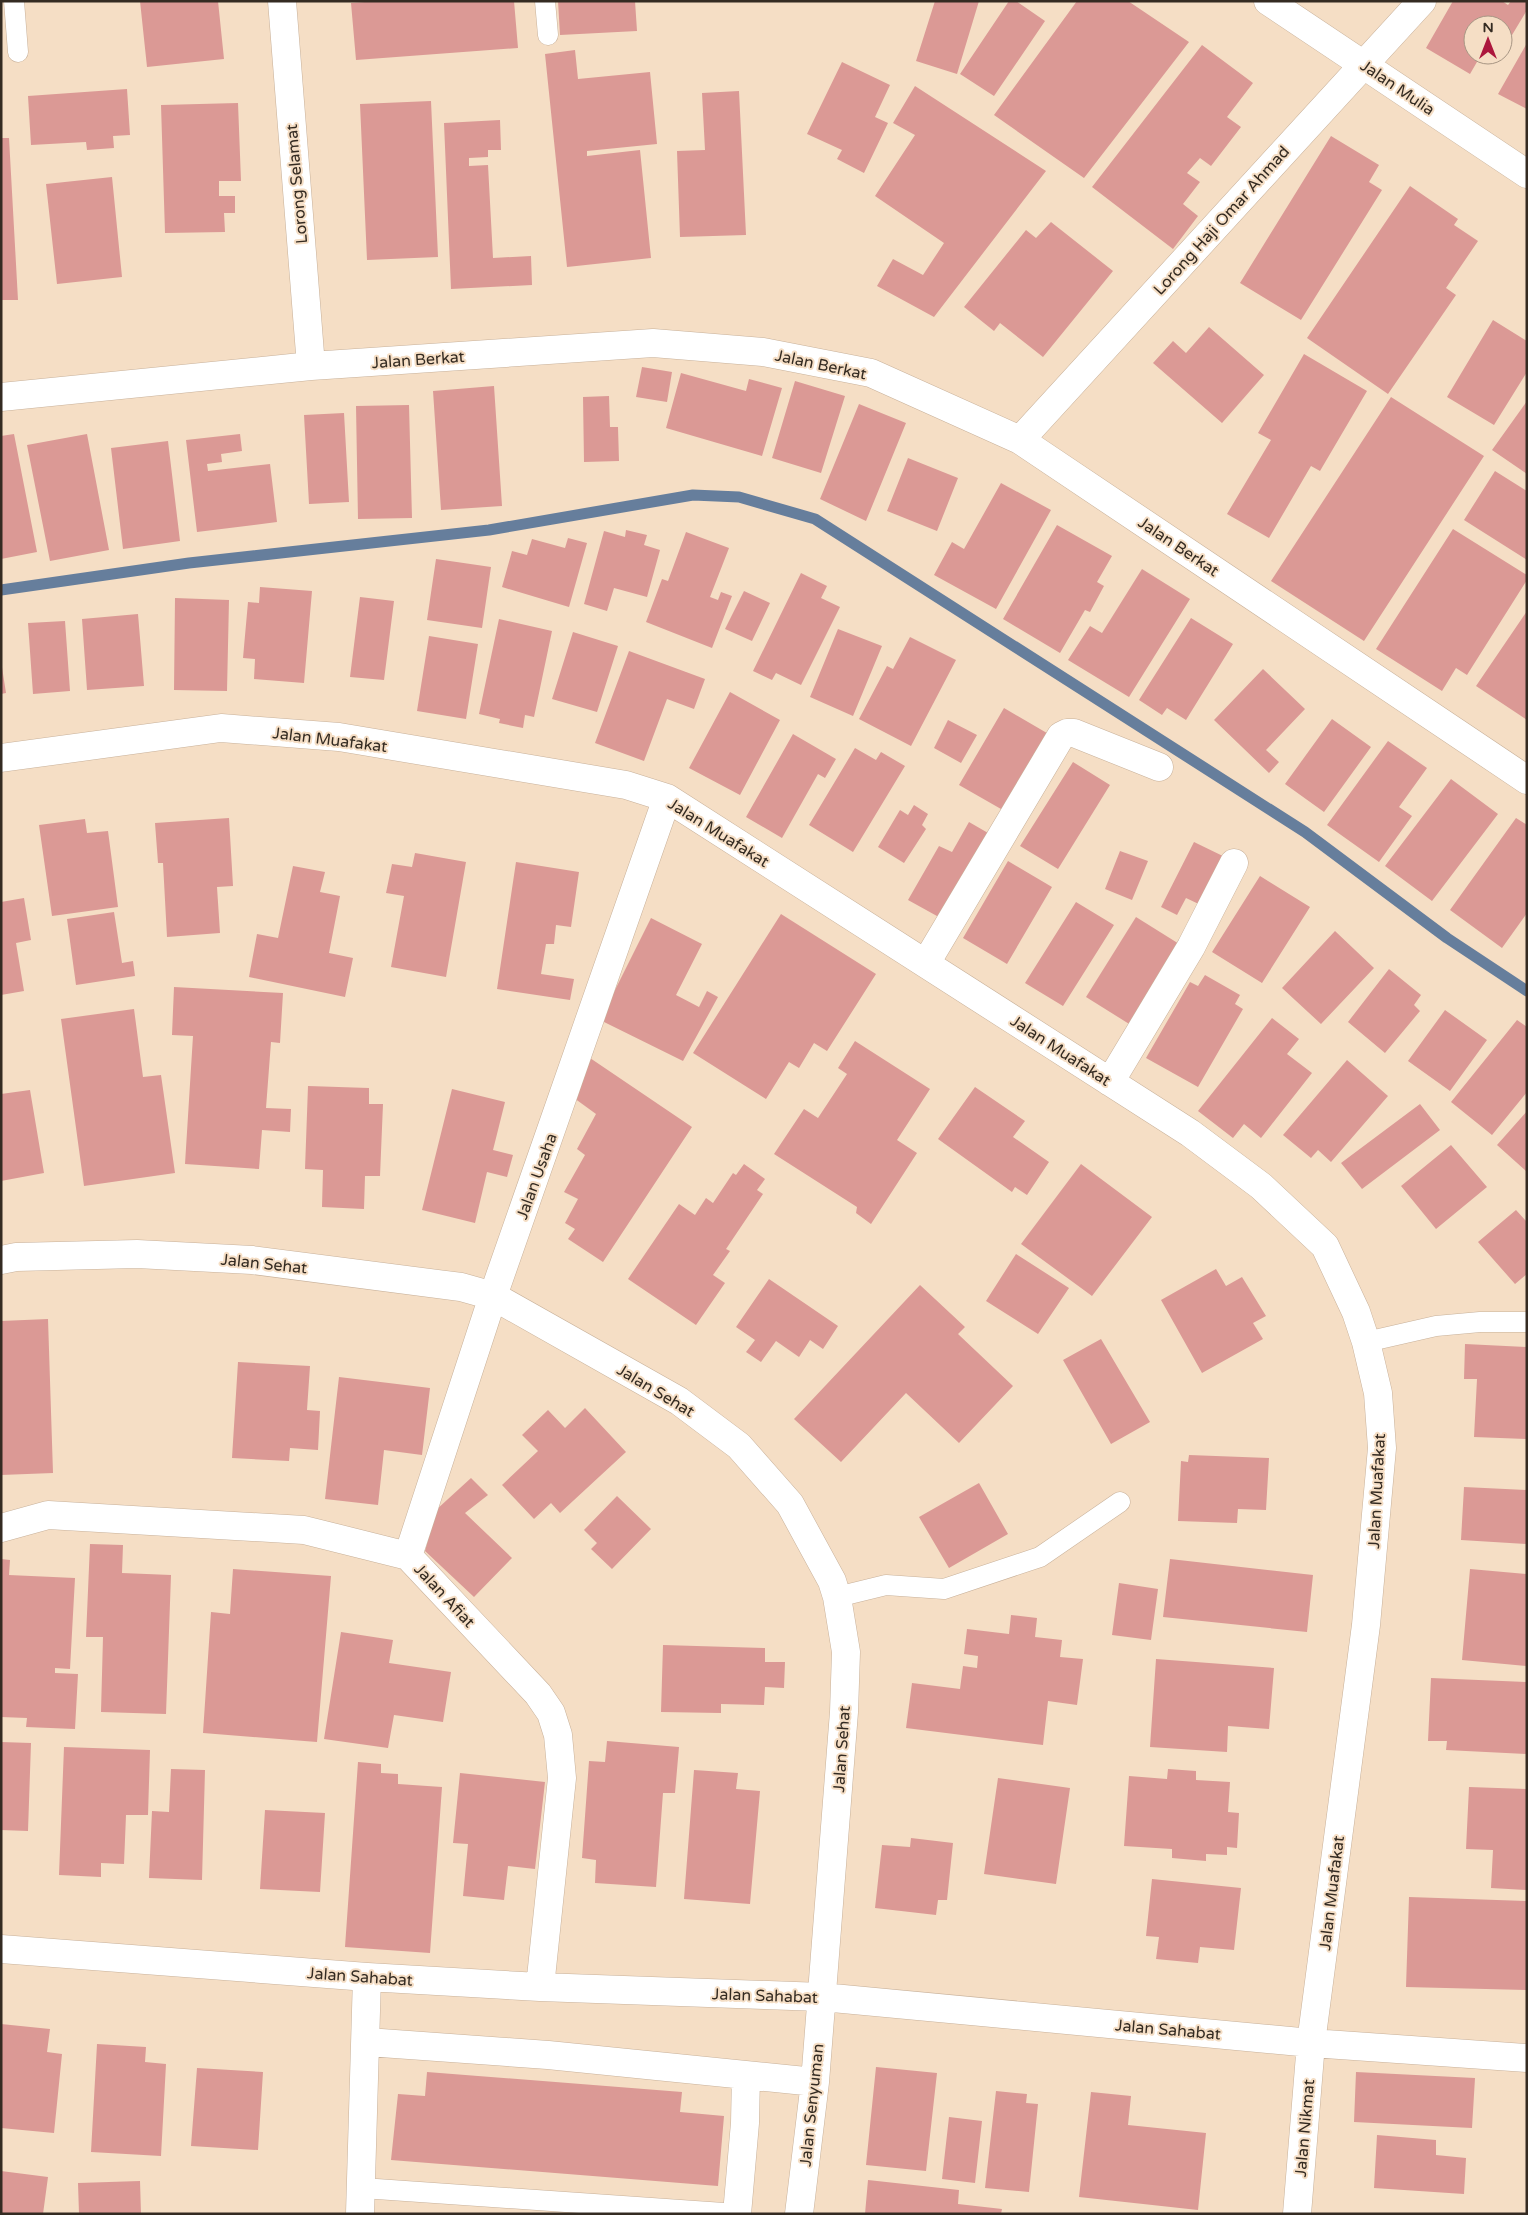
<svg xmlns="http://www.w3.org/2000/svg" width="1528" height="2215" font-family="'Varela Round',sans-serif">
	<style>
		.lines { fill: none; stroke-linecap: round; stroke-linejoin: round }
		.stream { stroke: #667e9c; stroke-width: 11 }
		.building { fill: #db9995 }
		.lane-casing { stroke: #c8b19a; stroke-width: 21 }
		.street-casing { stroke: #c8b19a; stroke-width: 29 }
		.lane { stroke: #fff; stroke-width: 20 }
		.street { stroke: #fff; stroke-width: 28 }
		.labels { text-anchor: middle; stroke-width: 4; stroke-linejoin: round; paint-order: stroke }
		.street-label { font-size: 16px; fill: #342b22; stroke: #f5dec5 }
	</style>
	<rect width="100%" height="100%" fill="#f5dec5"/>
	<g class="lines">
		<path class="stream" d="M1,590L189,563L489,530L693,495L739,497L815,519L1305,832L1447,938L1527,991"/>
	</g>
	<path class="building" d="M140,1H218L224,59L147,67Z
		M378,1H514L518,48L356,60L351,3Z
		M558,1H635L637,31L560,35Z
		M935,1H979L957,74L916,61Z
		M1009,1H1016L1045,21L994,96L960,74Z
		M1077,1H1128L1189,42L1084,178L994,115Z
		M1453,1H1502L1508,5L1511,1H1527V10L1503,50V25H1473V55H1481L1470,74L1426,48Z
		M1527,43V109L1498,94Z
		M1202,45L1253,83L1227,117L1241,127L1211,166L1200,158L1187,173L1200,182L1183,204L1198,216L1173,249L1092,187Z
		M575,50L578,79L650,72L657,144L587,151V156L640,150L651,258L567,267L545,54Z
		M842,62L890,85L875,117L888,123L864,173L837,159L842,150L807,134Z
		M915,86L1046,171L934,317L877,286L893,259L923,275L944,243L875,196L915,135L893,123Z
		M127,89L130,135L113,136L114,148L87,150L86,142L31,145L28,96Z
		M739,91L746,235L680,237L677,151L705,150L702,93Z
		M431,101L438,257L367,260L360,104Z
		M238,103L241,181H219V196H235V213H224L225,232L165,233L161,105Z
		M500,120L501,150H488V157L469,158V166L488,165L493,258L531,256L532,285L451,289L444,123Z
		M1331,136L1379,165L1369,182L1382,190L1301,320L1240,283Z
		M1,138H9L18,300H1Z
		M112,177L122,277L57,284L46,184Z
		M1410,186L1458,219L1454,225L1478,241L1446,288L1456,295L1388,394L1307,338Z
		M1051,222L1113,271L1043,357L1000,323L994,331L964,307L1026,230L1036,238Z
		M1493,320L1527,341V372L1494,425L1447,397Z
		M1209,327L1264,375L1222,423L1153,363L1173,341L1186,353Z
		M1304,354L1367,391L1320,471L1311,466L1269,538L1227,514L1271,440L1258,433Z
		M642,367L672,372L667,402L636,397Z
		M681,373L746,391L749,379L782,388L762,456L666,428Z
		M795,381L845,396L821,473L772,458Z
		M494,386L502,506L441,510L433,391Z
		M609,396L610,427H618L619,461L584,462L583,397Z
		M1391,397L1484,456L1364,641L1271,581Z
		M1527,401V474L1492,450Z
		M859,404L906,423L866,521L820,499Z
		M409,405L412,518L358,519L356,406Z
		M344,413L349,502L309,504L304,415Z
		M14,434L37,552L1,559V436Z
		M87,434L109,550L50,561L27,445Z
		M240,434L242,451L221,454L222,462L207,464L208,471L270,464L277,522L197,532L186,440Z
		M168,441L180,541L123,549L111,448Z
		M908,458L958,478L937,531L887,511Z
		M1495,471L1527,491V560L1464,520Z
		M1001,483L1051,510L996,609L934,575L952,542L964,549Z
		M1057,525L1112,556L1097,582L1104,586L1090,612L1085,610L1060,653L1003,619Z
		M1453,529L1527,575V580L1467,675L1456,668L1442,691L1376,649Z
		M626,530L647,535L644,545L660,550L647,597L614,588L607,611L584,604L604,531L625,537Z
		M686,532L729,548L710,597L718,600L721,592L732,596L712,648L646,622L662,579L668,581Z
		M568,538L587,543L569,607L502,587L512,551L527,555L532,539L565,548Z
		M436,559L491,567L482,628L427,620Z
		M1142,569L1190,599L1129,697L1068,660L1090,626L1102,633Z
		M801,573L827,586L821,598L840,607L801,685L776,673L772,680L753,671Z
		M260,587L312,591L304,683L254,679L255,659L243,658L248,602L259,603Z
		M744,591L770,603L752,641L725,629Z
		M360,597L394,601L384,680L350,677Z
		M175,598L229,600L227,691L174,690Z
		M1527,611V720L1476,686Z
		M138,614L144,686L87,690L82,619Z
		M1191,618L1233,644L1186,720L1167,708L1162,715L1139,700Z
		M499,619L552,631L534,717L525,715L523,728L499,723L500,719L479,714Z
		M65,621L70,691L33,694L28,623Z
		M838,629L882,646L853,716L810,697Z
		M573,632L618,646L597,712L552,699Z
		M429,636L478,644L466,719L417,711Z
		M910,637L956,660L911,746L859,719L887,666L893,669Z
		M629,651L705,679L694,709L667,699L644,761L595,743Z
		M1,661L6,693L1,694Z
		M1263,669L1305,709L1266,750L1279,762L1269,773L1214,720Z
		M730,692L780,720L740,795L689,768Z
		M1004,708L1052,736L1008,813L959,785Z
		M1332,719L1371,747L1324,812L1285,784Z
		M948,720L977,735L961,763L934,748Z
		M793,734L836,759L825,778L818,774L782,838L746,817Z
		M1388,741L1427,768L1399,807L1412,816L1379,862L1327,825Z
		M855,748L876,760L881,752L905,766L853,852L809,825Z
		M1073,762L1110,785L1058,869L1020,846Z
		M1451,779L1498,814L1432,901L1385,866Z
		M914,805L928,814L922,825L926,829L904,863L878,847L900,810L908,815Z
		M229,818L233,886L217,887L220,933L167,937L163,863H158L155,823Z
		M1516,818L1527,825V913L1502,948L1450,910Z
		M85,819L87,833L108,831L118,907L52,916L39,825Z
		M969,822L995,837L946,921L908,900L939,846L952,852Z
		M1194,842L1229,859L1205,907L1186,898L1177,915L1161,907Z
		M1120,851L1148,861L1132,900L1105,889Z
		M415,853L466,862L446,977L391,967L404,896L386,893L392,864L412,867Z
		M1008,861L1052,887L1007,964L963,938Z
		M516,862L579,872L571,927L556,925L554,944H546L541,974L574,979L570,1000L497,989Z
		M293,866L325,872L320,892L340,896L329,953L353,958L345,997L249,977L257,934L278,938Z
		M1260,876L1310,907L1262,983L1212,952Z
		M24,898L31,940L16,943L24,991L1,995V902Z
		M1076,902L1114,925L1063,1006L1025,983Z
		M114,912L122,963L133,961L135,976L76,985L67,919Z
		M781,914L876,974L827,1051L814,1043L799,1068L789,1062L766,1099L693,1053Z
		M1136,917L1184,947L1134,1027L1086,997Z
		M651,918L702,944L676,995L699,1007L707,991L718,997L683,1061L600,1020Z
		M1335,931L1374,968L1321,1024L1282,988Z
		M1389,969L1421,995L1414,1005L1420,1011L1385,1053L1348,1022Z
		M1205,975L1240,995L1235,1004L1243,1009L1198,1087L1146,1058L1190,982L1198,986Z
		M174,987L283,993L280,1043L271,1042L266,1108L291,1109L290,1132L262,1130L259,1169L185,1164L193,1036L172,1035Z
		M134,1009L143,1077L161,1075L175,1173L84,1186L61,1019Z
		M1445,1010L1487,1040L1450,1091L1408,1061Z
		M1272,1018L1299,1039L1287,1054L1312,1073L1261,1138L1244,1124L1233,1138L1198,1111Z
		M1517,1020L1527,1027V1092L1492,1135L1451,1102Z
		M855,1041L930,1089L897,1140L917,1153L871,1224L856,1213L857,1207L774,1154L804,1109L818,1118L847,1074L838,1068Z
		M590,1058L692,1127L603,1262L568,1239L575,1229L565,1223L578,1199L564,1192L585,1155L577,1149L596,1114L574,1098Z
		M1347,1060L1388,1096L1331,1162L1318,1150L1311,1158L1283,1135Z
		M308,1086L369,1088V1104H383L380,1176H365L364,1209L322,1207L323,1170L305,1169Z
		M975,1087L1025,1121L1013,1137L1049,1162L1027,1195L1015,1187L1012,1192L938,1139Z
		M452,1089L505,1102L493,1150L513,1155L507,1177L487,1172L475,1223L422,1210Z
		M30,1090L44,1173L1,1181V1094Z
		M1420,1104L1440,1130L1362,1189L1341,1163Z
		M1527,1111V1172L1497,1145Z
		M1451,1145L1487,1187L1436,1229L1401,1186Z
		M744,1164L765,1179L757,1190L763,1194L726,1249L730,1251L713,1275L725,1283L696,1325L628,1279L679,1204L695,1215L706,1198L713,1203L733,1173L736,1175Z
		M1081,1164L1152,1217L1092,1296L1021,1244Z
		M1516,1210L1527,1222V1274L1515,1284L1478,1242Z
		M1016,1254L1069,1288L1038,1334L986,1301Z
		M1216,1269L1226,1286L1242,1277L1266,1316L1253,1323L1263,1339L1202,1373L1161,1300Z
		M769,1279L838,1326L823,1349L810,1340L799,1357L776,1341L761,1362L746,1352L755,1340L736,1327Z
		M920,1285L965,1327L958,1334L1013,1386L959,1443L906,1393L841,1462L794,1419Z
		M48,1319L53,1473L1,1475V1321Z
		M1101,1339L1150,1422L1111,1444L1063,1360Z
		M1465,1344L1527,1347V1439L1474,1437L1477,1379H1464Z
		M238,1362L310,1366L307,1410L320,1411L318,1450L290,1448L289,1461L232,1458Z
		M339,1377L430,1388L422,1455L384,1450L378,1505L325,1499Z
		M585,1408L626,1452L560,1513L551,1503L534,1519L502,1485L538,1451L522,1435L548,1410L565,1428Z
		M1189,1455L1269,1458L1266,1510L1238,1509L1237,1523L1178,1521L1181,1461L1188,1462Z
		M471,1478L488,1495L465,1513L512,1558L474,1597L425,1551L436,1510Z
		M979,1483L1008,1534L949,1568L919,1517Z
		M1464,1487L1527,1490V1544L1461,1540Z
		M617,1496L651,1529L612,1569L591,1549L597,1543L584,1530Z
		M90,1544L123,1545L122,1573L171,1575L166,1714L101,1712L103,1637H86Z
		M1,1559L10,1560L9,1575L75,1578L70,1669L55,1668V1673L78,1674L75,1729L26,1727L27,1718L1,1717Z
		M1170,1559L1313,1575L1307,1632L1163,1617Z
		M233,1569L331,1576L317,1742L203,1733L211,1612L230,1614Z
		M1470,1569L1527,1574V1666L1462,1660Z
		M1119,1583L1158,1589L1151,1640L1112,1635Z
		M1011,1615L1037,1618L1035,1637L1062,1640L1060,1657L1083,1659L1077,1705L1048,1701L1043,1745L906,1728L912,1683L960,1689L963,1666L977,1668L978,1656L964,1654L967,1629L1009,1634Z
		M341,1632L393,1640L389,1663L451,1672L443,1722L394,1715L388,1748L324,1739Z
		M663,1645L765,1648V1662H785L784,1688L765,1687L764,1705L721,1704V1713L661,1712Z
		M1156,1659L1274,1668L1269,1729L1228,1726L1227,1752L1150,1747Z
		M1431,1678L1527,1682V1754L1446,1750L1447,1741H1428Z
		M607,1741L679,1747L675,1793H663L656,1887L595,1883L596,1860L582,1858L589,1761L605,1762Z
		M1,1742L31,1743L28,1831L1,1830Z
		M64,1747L150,1750L148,1815H126L124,1864L101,1863V1877L59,1875Z
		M358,1762L381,1764V1773L398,1774V1784L442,1787L430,1953L345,1947Z
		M171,1769L205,1770L202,1880L149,1878L152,1811L169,1812Z
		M1168,1769L1196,1771V1780L1230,1782L1228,1812L1239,1813L1237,1848L1227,1847V1855L1206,1854V1861L1172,1858V1849L1124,1846L1129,1776L1167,1779Z
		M694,1770L738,1773L736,1789L760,1791L750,1904L684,1899Z
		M460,1773L545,1782L535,1869L508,1866L504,1900L463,1896L468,1844L453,1843Z
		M998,1778L1070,1788L1056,1884L984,1874Z
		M1469,1787L1527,1789V1890L1491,1888L1493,1850L1466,1849Z
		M265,1810L325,1813L320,1892L260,1889Z
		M911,1838L953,1843L947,1900H938L936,1915L875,1908L882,1845L910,1847Z
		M1152,1879L1241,1888L1234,1950L1200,1947L1198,1963L1156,1959L1159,1937L1146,1936Z
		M1409,1897L1527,1901V1990L1406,1987Z
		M1,2024L50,2029L47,2052L62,2054L54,2133L1,2128Z
		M97,2044L146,2047L145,2062L166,2064L161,2156L91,2152Z
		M876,2067L937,2073L926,2171L866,2165Z
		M197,2068L263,2072L258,2150L191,2146Z
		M427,2072L682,2092L680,2112L724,2116L718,2186L391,2160L398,2094L425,2096Z
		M1356,2072L1475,2078L1472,2128L1354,2122Z
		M996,2091L1027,2094L1026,2103L1038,2104L1029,2192L985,2188Z
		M1091,2092L1131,2096L1128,2125L1206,2133L1198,2210L1079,2197Z
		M949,2117L982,2121L975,2183L942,2179Z
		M1377,2135L1436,2140V2155L1466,2158L1464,2194L1374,2188Z
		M1,2171L48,2177L43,2214H1Z
		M868,2180L959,2190L958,2204L1002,2209L1001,2214H865Z
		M140,2181L141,2214H79L78,2183Z"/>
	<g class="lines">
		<defs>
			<path id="lane" d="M14,1L18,52
				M545,1L548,35
				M1366,1342L1436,1326L1480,1322H1527
				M837,1597L886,1585L944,1589L1040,1557L1120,1502
				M362,2188L738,2214"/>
			<path id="street" d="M282,1L311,366
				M1268,1L1527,174
				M1,397L311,366L653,343L763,352L871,373L1020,440L1527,780
				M1020,440L1422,1
				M1,758L221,728L339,737L626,785L667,798L1190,1133L1261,1186L1325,1246L1356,1312L1366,1342L1378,1393L1382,1448L1366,1625L1311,2043L1297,2214
				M926,963L1061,736L1067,733H1074L1159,767
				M1110,1082L1191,947L1234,863
				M1,1260L16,1257L137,1254L252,1260L461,1287L493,1296L679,1401L739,1446L790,1504L832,1581L837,1597L846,1652L844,1712L815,2082L799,2214
				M1,1528L48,1515L304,1530L408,1556L538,1694L551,1713L558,1735L562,1778L540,1987
				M408,1556L493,1296L667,798
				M1,1949L367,1977L540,1987L822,1997L1311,2043L1527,2058
				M367,2042L548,2055L815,2082
				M360,2214L367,1977
				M737,2214L745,2123L746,2075"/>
		</defs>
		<use href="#lane" class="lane-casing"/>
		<use href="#street" class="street-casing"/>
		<use href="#lane" class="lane"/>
		<use href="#street" class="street"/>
	</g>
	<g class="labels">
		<g class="street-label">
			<text transform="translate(1398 87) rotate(34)" y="6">Jalan Mulia</text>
			<text transform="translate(296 184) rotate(-95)" y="6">Lorong Selamat</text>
			<text transform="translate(1221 220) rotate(-48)" y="6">Lorong Haji Omar Ahmad</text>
			<text transform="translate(418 359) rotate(-4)" y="6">Jalan Berkat</text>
			<text transform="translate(821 364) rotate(12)" y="6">Jalan Berkat</text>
			<text transform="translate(1179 546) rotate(34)" y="6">Jalan Berkat</text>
			<text transform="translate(330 739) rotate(7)" y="6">Jalan Muafakat</text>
			<text transform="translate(719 832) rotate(32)" y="6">Jalan Muafakat</text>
			<text transform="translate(1061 1050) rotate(33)" y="6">Jalan Muafakat</text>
			<text transform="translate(536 1176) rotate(-70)" y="6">Jalan Usaha</text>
			<text transform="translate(264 1263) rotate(6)" y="6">Jalan Sehat</text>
			<text transform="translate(656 1390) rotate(31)" y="6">Jalan Sehat</text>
			<text transform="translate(1376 1491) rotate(-87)" y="6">Jalan Muafakat</text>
			<text transform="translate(445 1595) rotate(47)" y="6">Jalan Afiat</text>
			<text transform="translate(841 1749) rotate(-86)" y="6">Jalan Sehat</text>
			<text transform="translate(1331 1893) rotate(-83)" y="6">Jalan Muafakat</text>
			<text transform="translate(360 1976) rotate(4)" y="6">Jalan Sahabat</text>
			<text transform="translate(765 1995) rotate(2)" y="6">Jalan Sahabat</text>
			<text transform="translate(1168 2029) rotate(5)" y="6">Jalan Sahabat</text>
			<text transform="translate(811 2105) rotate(-84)" y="6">Jalan Senyuman</text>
			<text transform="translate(1304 2128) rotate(-85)" y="6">Jalan Nikmat</text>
		</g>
	</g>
	<rect width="1528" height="2215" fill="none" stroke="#342b22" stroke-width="5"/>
	<g transform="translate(1488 40)"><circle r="24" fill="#f5dec5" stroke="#a89684"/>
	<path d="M0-4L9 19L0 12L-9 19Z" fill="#ac173d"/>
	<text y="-8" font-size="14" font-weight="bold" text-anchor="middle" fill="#342b22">N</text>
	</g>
</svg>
